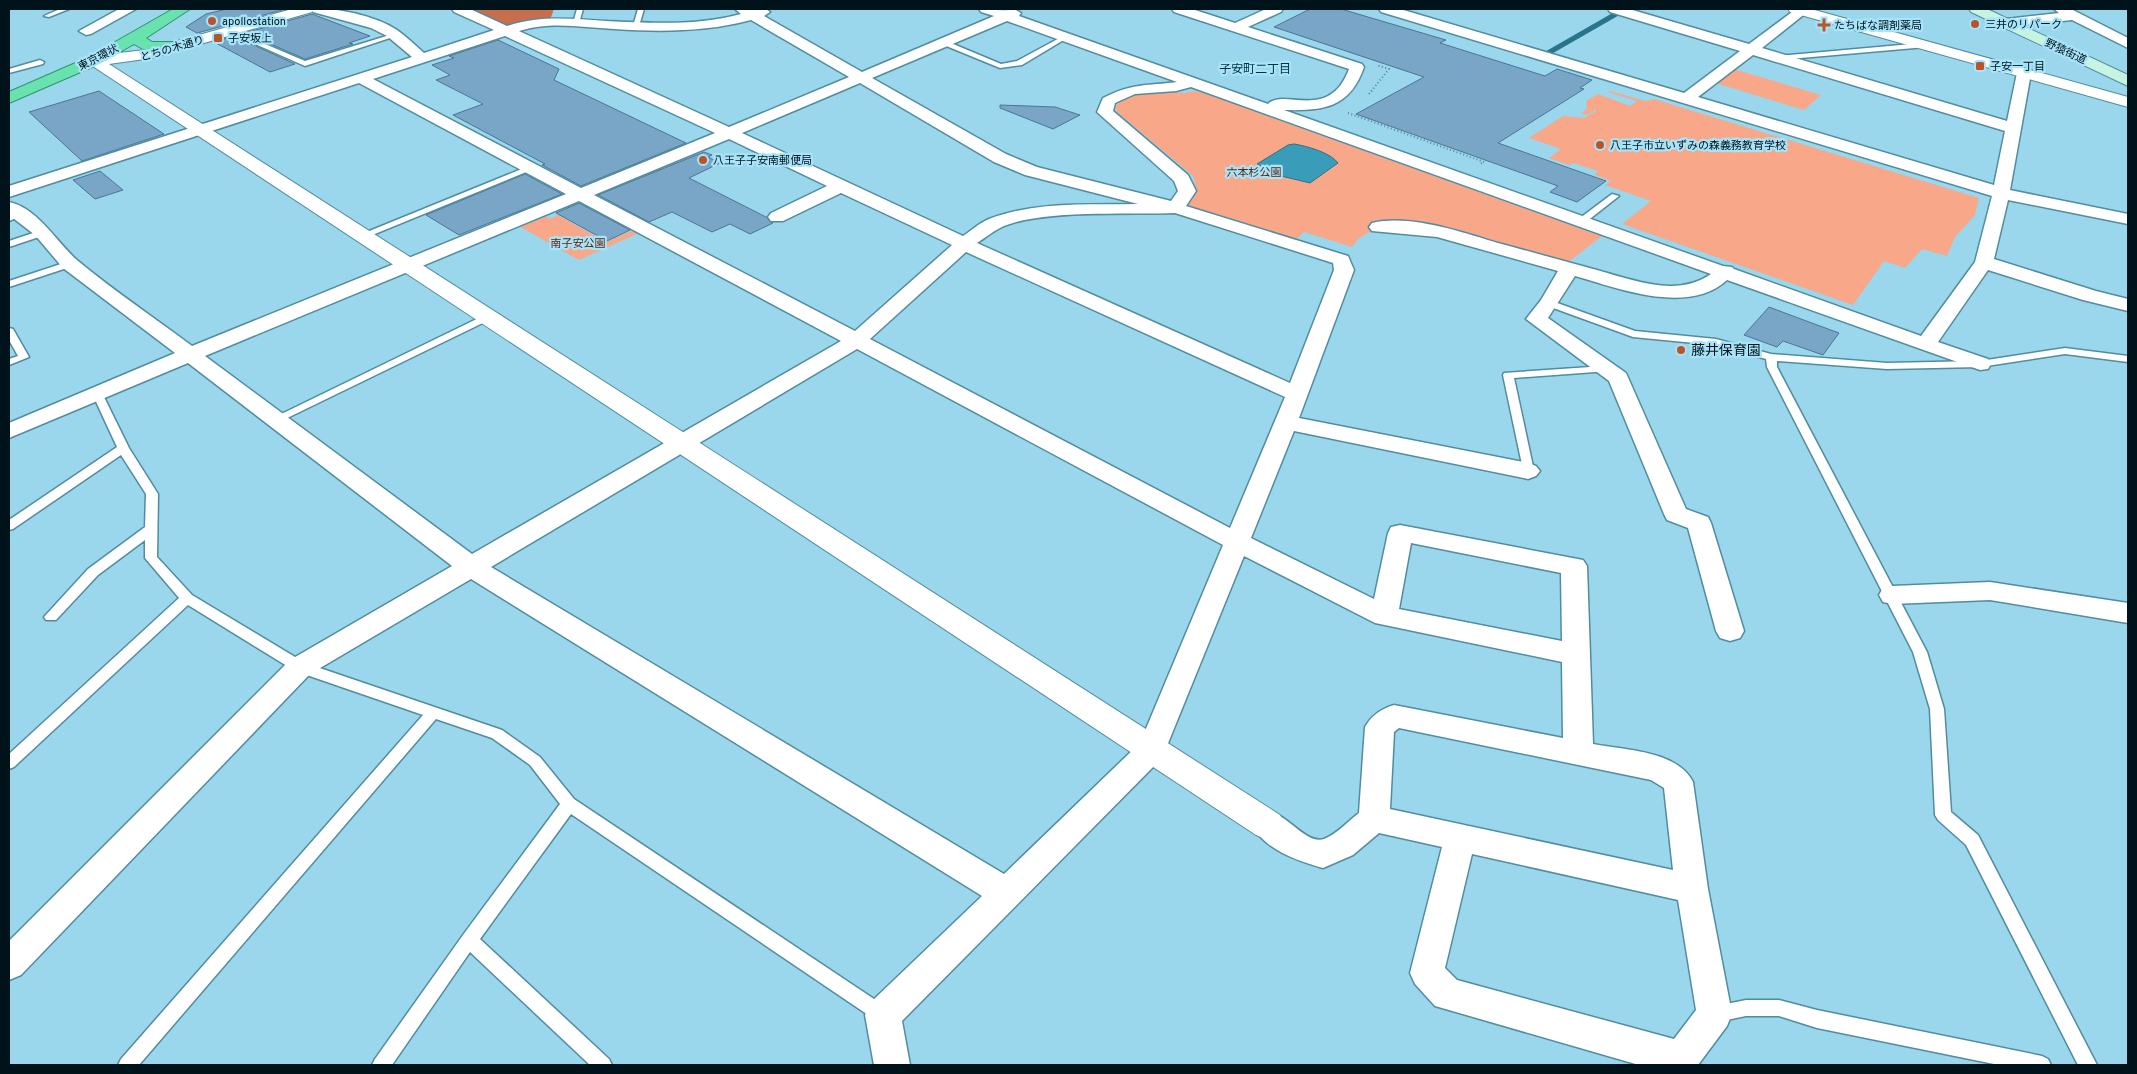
<svg xmlns="http://www.w3.org/2000/svg" width="2137" height="1074" font-family="Overpass,'Noto Sans JP',sans-serif">
	<style>
		.green { fill: #f8a788 }
		.forest { fill: #c96e4b }
		.water { fill: #399dba; stroke: #28748a }
		.lines { fill: none; stroke-linecap: round; stroke-linejoin: round }
		.stream { stroke: #28748a; stroke-width: 5 }
		.building { fill: #79a5c6; stroke: #4b7695 }
		.service-casing { stroke: #518c9f; stroke-width: 3 }
		.minor-casing { stroke: #518c9f; stroke-width: 3 }
		.tertiary-casing { stroke: #518c9f; stroke-width: 2 }
		.secondary-casing { stroke: #518c9f; stroke-width: 2 }
		.trunk-casing { stroke: #2d946e; stroke-width: 2 }
		.path { stroke: #5a8695; stroke-width: 2; stroke-dasharray: 1 2.5; stroke-linecap: butt }
		.service { fill: #fff; fill-rule: evenodd }
		.minor { fill: #fff; fill-rule: evenodd }
		.tertiary { fill: #fff; fill-rule: evenodd }
		.secondary { fill: #c7f4e1; fill-rule: evenodd }
		.trunk { fill: #6ae2af; fill-rule: evenodd }
		.poi-dot { fill: #b95329; stroke: #a7e4f9; stroke-width: 2 }
		.labels { text-anchor: middle; stroke-width: 4.5; stroke-linejoin: round; paint-order: stroke }
		.far-poi-label { font-size: 11px; fill: #00131a; stroke: #a7e4f9; text-anchor: start }
		.far-street-label { font-size: 11px; fill: #00131a; stroke: #a7e4f9 }
		.far-park-label { font-size: 11px; fill: #5f240a; stroke: #a7e4f9 }
		.far-neighbourhood-label { font-size: 12px; fill: #002f3c; stroke: #a7e4f9 }
		.poi-label { font-size: 14px; fill: #00131a; stroke: #a7e4f9; text-anchor: start }
	</style>
	<rect width="100%" height="100%" fill="#9ad7ec"/>
	<path class="green" d="M1727,67L1821,95L1804,110L1709,81Z
		M1159,91L1184,93L1195,91L1216,97L1602,236L1562,267L1439,232L1378,227L1359,238L1352,247L1304,232L1291,244L1180,209C1193,200 1200,189 1192,175L1118,113L1115,108C1122,93 1145,92 1159,91Z
		M1610,91L1645,101L1653,99L1646,104L1654,99L1979,198L1975,215L1955,237L1947,256L1922,249L1905,268L1884,261L1853,305L1622,224L1651,201L1605,185L1611,181L1595,175L1598,171L1573,163L1569,165L1549,158L1561,149L1529,138L1563,116L1584,118L1596,111L1593,103L1595,110L1587,115L1581,113L1587,109L1586,101L1598,94L1630,106L1637,101L1608,92Z
		M543,215L550,219L558,215L606,242L636,229L641,232L579,260L519,226Z"/>
	<path class="forest" d="M475,9H554L550,20L505,27L473,11Z"/>
	<path class="water" d="M1294,144C1307,146 1331,153 1338,163L1310,183L1281,176L1257,164L1288,145Z"/>
	<g class="lines">
		<path class="stream" d="M1548,53L1616,14"/>
	</g>
	<path class="building" d="M227,9H286L197,33L186,27L206,14Z
		M1310,9H1341L1446,40L1440,43L1545,76L1557,69L1592,80L1580,88L1584,89L1498,143L1606,181L1577,202L1550,192L1558,186L1356,114L1424,77L1274,27Z
		M312,14L370,36L349,43L353,44L305,59L245,33Z
		M234,36L295,64L270,72L214,42Z
		M498,40L559,69L554,80L686,143L581,186L542,165L545,164L453,115L483,104L436,80L450,75L432,65L454,58L449,56Z
		M99,91L164,134L82,161L29,112Z
		M1000,105L1055,107L1080,115L1053,129L1000,108Z
		M704,152L712,155L708,157L720,163L689,178L766,217L773,223L750,234L730,224L712,232L672,212L649,222L598,195Z
		M100,171L123,190L95,199L73,180Z
		M525,174L562,194L459,235L426,215Z
		M579,203L630,230L607,241L556,213Z
		M1769,307L1809,322L1839,333L1823,355L1783,341L1777,347L1744,335Z"/>
	<g class="lines">
		<defs>
			<path id="service" d="M60,9H69L49,17L44,16Z
				M577,9H583L579,23L576,25L573,23Z
				M638,9H644L639,26L636,28L633,26Z
				M228,30H232L305,61L393,34L399,35L305,66L228,32Z
				M1065,35L1069,37L1067,38L1022,65L1000,68L939,43L946,41L1001,64L1017,61Z
				M1923,43H1926V47L1777,60L1773,58L1777,56Z
				M40,60L44,62L43,64L9,73V69Z
				M529,166L536,168L365,238H359L357,236Z
				M1612,194L1619,196L1586,222H1580V218Z
				M18,211L21,212V216L9,221V215Z
				M42,230L47,233L45,235L9,247V241Z
				M70,261L73,262V266L9,287V281Z
				M1549,300L1635,331L1716,339L1771,354L1887,363L1980,361L2065,348L2128,356V362L2065,354L1980,367L1887,369L1777,361V367L1927,652L1944,709L1951,812L1978,835L2097,1065H2078L1966,845L1938,820L1935,815L1930,709L1913,652L1767,367L1766,359L1715,345L1633,337L1545,305V301Z
				M487,314L492,317L491,319L279,422H271L269,420Z
				M9,328L13,329L29,357L9,365V359L18,356L9,340Z
				M1605,366L1610,369L1609,371L1514,378L1534,471L1528,475L1524,474L1503,375L1504,373Z
				M97,390L102,393L129,448L158,494L157,557L192,595L305,663L502,730L540,757L574,799L889,1009L892,1015L889,1021L883,1024L877,1021L571,814L480,939L609,1059L612,1065H590L470,952L392,1065H372L375,1059L463,935L560,804L530,765L492,738L436,719L139,1065H118L121,1059L423,715L295,671L188,605L14,767L9,769V754L179,598L145,558V540L98,575L56,620H46L44,617L88,569L145,527L146,494L121,455L13,529L9,530V520L117,447L92,393Z
				M1746,1000H1779L1817,1010L2042,1056L2048,1059L2051,1065H1999L1817,1028L1779,1016H1746L1717,1022L1711,1019L1708,1013L1711,1007Z"/>
			<path id="minor" d="M119,9H136L91,34L86,35L79,31Z
				M311,9C336,7 376,16 397,30C407,37 415,45 424,53L494,30L454,12L452,9H470L507,26C541,15 571,19 606,21C650,23 698,26 741,14L735,9H766L770,12L764,16L862,72L994,16L981,12L979,9C991,9 1003,12 1014,9L1021,13L1019,16L1268,104C1283,87 1329,123 1349,69L1174,12L1172,9H1192L1235,23L1266,9H1283L1281,12L1248,27L1362,64L1364,67C1350,108 1323,111 1284,110L1723,266L1732,267L1734,269L1921,336L1975,262L1992,196L1381,12L1379,9H1400L1684,93L1740,51L1610,12L1608,9H1629L1749,44L1796,9H1811L1762,48L2007,121L2017,73L2024,69L2029,70L2031,73L2010,190L2128,214V224L2008,200L1994,259L2096,291L2128,299V311L2083,300L1988,270L1938,342L1988,359L1991,364L1988,369L1980,370L1727,280C1689,316 1617,288 1575,276L1548,318L1626,373L1686,509L1708,517L1711,523L1744,631L1740,638L1730,641L1720,638L1716,631L1688,528L1667,520L1664,514L1609,381L1526,319L1541,300L1558,271L1437,237L1372,231L1369,227L1372,223C1410,214 1461,232 1498,243C1531,252 1564,261 1597,270C1633,280 1677,298 1711,274L1191,87L1176,91L1135,94L1115,103L1113,111L1188,175L1196,191L1186,206L1348,256L1354,270L1299,418L1528,463L1536,466L1540,471L1536,476L1528,479L1294,431L1251,538L1374,599L1388,533L1391,527L1400,525L1583,560L1587,566L1593,744C1623,750 1677,750 1693,782L1708,889L1732,1014L1727,1026L1698,1065H1639L1435,1006L1415,984L1410,973L1442,847L1379,833L1353,855L1323,868C1298,861 1265,850 1252,825L1257,816C1260,815 1265,812 1268,812C1286,812 1306,845 1324,839C1337,834 1348,821 1359,813L1365,727C1372,715 1381,709 1394,705L1563,738L1562,662L1375,623L1244,556L1162,758L902,1021L910,1065H874L865,1015L870,1003L982,896L471,579L310,674L21,975L9,980V941L290,660L452,566L188,363L9,438V423L175,353L63,268L35,235L9,215V202C38,208 57,243 78,261C114,291 155,318 192,346L566,194L359,83L9,197V186L412,57L387,36L371,28L313,12ZM751,20L849,77L729,127L519,31C549,21 582,27 614,29C660,32 706,32 751,20ZM1007,21L1177,82C1146,86 1132,83 1103,98L1097,112L1174,181L1178,191L1171,201L1037,167L1006,154L872,78ZM505,36L715,133L581,188L373,79ZM1753,55L2005,131L1994,185L1698,97ZM860,83L994,162L1025,175L1138,204C1088,205 1036,201 989,219C979,223 971,231 963,236L742,133ZM729,139L827,186L771,213L768,217L771,221H783L841,193L952,245L855,331L594,195ZM579,201L841,341L472,554L205,356ZM1175,213L1333,263L1334,270L1290,383L977,243C985,238 992,232 1000,228C1037,209 1130,215 1175,213ZM966,252L1285,397L1230,528L870,339ZM857,349L1223,545L1140,743L1004,874L491,567ZM1411,543L1561,573L1562,641L1399,609ZM1399,728L1651,780L1664,788L1673,870L1390,809L1394,732ZM1472,854L1678,900L1696,1010L1674,1039L1457,980L1445,968Z
				M2054,9H2071L2128,38V48L2072,20L2006,27L1999,23L2006,19L2059,13Z
				M1990,582L2128,603V623L1990,600L1892,604L1883,602L1879,595L1883,588L1892,586Z"/>
			<path id="tertiary" d="M292,9H314L312,12L152,58L109,64L1280,815L1285,825L1280,835L1268,840L1256,835L85,61L93,56L145,50Z
				M1788,9H1811L2128,97V107L1790,12Z"/>
			<path id="secondary" d="M1969,9H1987L2128,75V86L1971,12Z"/>
			<path id="trunk" d="M173,9H190L146,38L152,42H187L189,45L187,48L148,52L134,44L99,64L9,103V92L87,58Z"/>
		</defs>
		<use href="#service" class="service-casing"/>
		<use href="#minor" class="minor-casing"/>
		<use href="#tertiary" class="tertiary-casing"/>
		<use href="#secondary" class="secondary-casing"/>
		<use href="#trunk" class="trunk-casing"/>
		<path class="path" d="M1369,94L1389,69L1376,65
			M1348,113L1484,162L1480,164"/>
		<use href="#service" class="service"/>
		<use href="#minor" class="minor"/>
		<use href="#tertiary" class="tertiary"/>
		<use href="#secondary" class="secondary"/>
		<use href="#trunk" class="trunk"/>
	</g>
	<g class="poi-dot">
		<circle cx="212" cy="21" r="5"/>
		<circle cx="1975" cy="24" r="5"/>
		<path d="M1821.5 17.5h5v5h5v5h-5v5h-5v-5h-5v-5h5z"/>
		<rect x="213" y="33" width="10" height="10" rx="2.5"/>
		<rect x="1975" y="61" width="10" height="10" rx="2.5"/>
		<circle cx="1600" cy="145" r="5"/>
		<circle cx="703" cy="160" r="5"/>
		<circle cx="1681" cy="350" r="5"/>
	</g>
	<g class="labels">
		<g class="far-poi-label">
			<text x="222" y="25">apollostation</text>
			<text x="1985" y="28">三井のリパーク</text>
			<text x="1834" y="29">たちばな調剤薬局</text>
			<text x="228" y="42">子安坂上</text>
			<text x="1990" y="70">子安一丁目</text>
			<text x="1610" y="149">八王子市立いずみの森義務教育学校</text>
			<text x="713" y="164">八王子子安南郵便局</text>
		</g>
		<g class="far-street-label">
			<text transform="translate(172 48) rotate(-16)" y="4">とちの木通り</text>
			<text transform="translate(2066 51) rotate(25)" y="4">野猿街道</text>
			<text transform="translate(98 57) rotate(-27)" y="4">東京環状</text>
		</g>
		<g class="far-park-label">
			<text x="1254" y="176">六本杉公園</text>
			<text x="578" y="247">南子安公園</text>
		</g>
		<g class="far-neighbourhood-label">
			<text x="1255" y="73">子安町二丁目</text>
		</g>
		<g class="poi-label">
			<text x="1691" y="355">藤井保育園</text>
		</g>
	</g>
	<rect width="2137" height="1074" fill="none" stroke="#00131a" stroke-width="20"/>
</svg>
